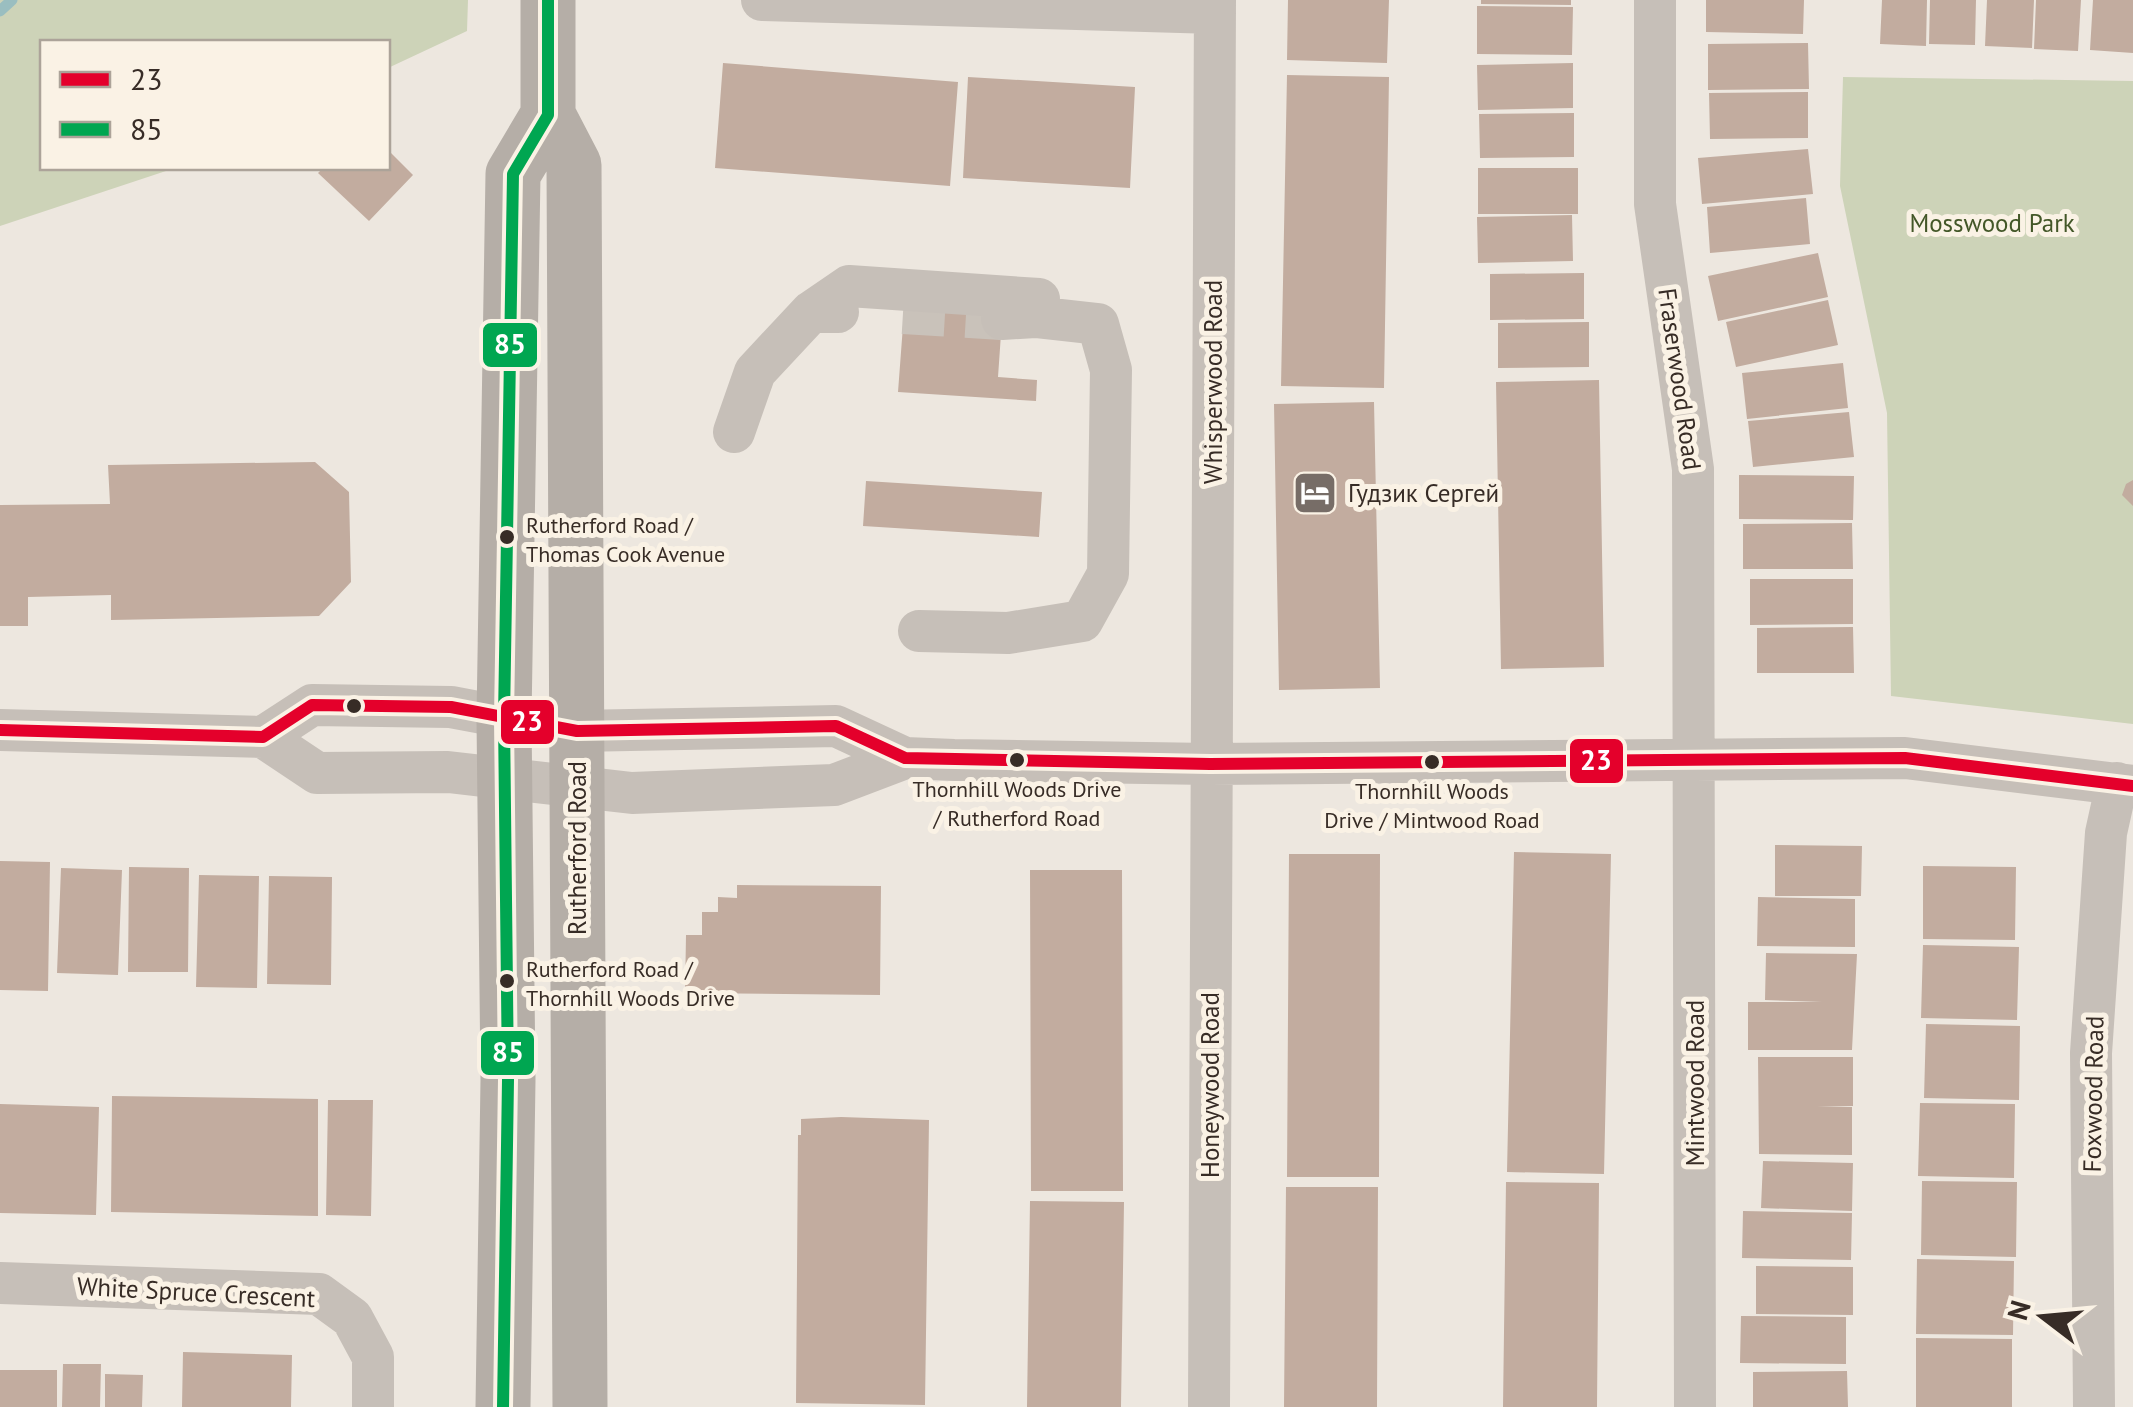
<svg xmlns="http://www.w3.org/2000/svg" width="2133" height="1407" font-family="'PT Sans',sans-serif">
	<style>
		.green { fill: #cdd3b8 }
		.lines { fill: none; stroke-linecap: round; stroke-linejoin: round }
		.stream { stroke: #9abec0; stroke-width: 11 }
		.building { fill: #c2ac9f }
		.minor-tunnel { stroke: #c9c2ba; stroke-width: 42; stroke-dasharray: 42 21; stroke-linecap: butt }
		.minor { stroke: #c6bfb8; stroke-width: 42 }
		.major { stroke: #b5aea7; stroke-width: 55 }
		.bus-1-casing { stroke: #faf2e5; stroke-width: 20 }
		.bus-2-casing { stroke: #faf2e5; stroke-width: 20 }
		.bus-1 { stroke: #e4002b; stroke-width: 12 }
		.bus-2 { stroke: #00a651; stroke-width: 12 }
		.bus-dot { fill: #372c26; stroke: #faf2e5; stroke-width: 4 }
		.labels { text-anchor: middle; stroke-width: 10; stroke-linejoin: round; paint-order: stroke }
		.bus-label { font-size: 22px; fill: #372c26; stroke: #faf2e5; text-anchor: start }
		.park-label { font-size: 25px; fill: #435728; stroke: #faf2e5 }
		.street-label { font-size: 25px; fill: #372c26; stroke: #faf2e5 }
		.poi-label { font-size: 25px; fill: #372c26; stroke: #faf2e5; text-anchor: start }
		.line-badge { stroke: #faf2e5; stroke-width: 4 }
		.badge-label { font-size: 28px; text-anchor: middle; font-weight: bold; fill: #fff }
	</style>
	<rect width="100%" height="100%" fill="#ede7df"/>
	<path class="green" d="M0,0H468L467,31L388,68V42H42V168H175L0,226Z
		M1843,77L2133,81V724L1891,696L1887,413L1840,186Z"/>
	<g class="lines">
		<path class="stream" d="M0,11L12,0"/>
	</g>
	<path class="building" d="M1288,0H1389L1387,63L1287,60Z
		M1481,0H1571V5L1481,4Z
		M1706,0H1804L1803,34L1706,32Z
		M1882,0H1927L1926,46L1880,44Z
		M1930,0H1976L1975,45L1929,44Z
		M1987,0H2034L2032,48L1985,46Z
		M2036,0H2081L2078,51L2034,49Z
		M2093,0H2133V53L2090,50Z
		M1477,6L1573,7L1572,55L1477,54Z
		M1808,43L1809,89L1708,90V44Z
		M723,63L958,82L950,186L715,168Z
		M1573,63V108L1478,110L1477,65Z
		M1287,75L1389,77L1384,388L1281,386Z
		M968,77L1135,87L1130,188L963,178Z
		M1808,92V138L1710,139L1709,93Z
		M1574,113V157L1480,158L1479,114Z
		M1808,149L1813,194L1702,204L1698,158Z
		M388,150L413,175L369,221L318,173L323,168H388Z
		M1478,168H1578V214H1478Z
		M1806,198L1810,244L1710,253L1707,207Z
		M1572,215L1573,261L1478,263L1477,217Z
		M1818,253L1828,297L1718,321L1708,276Z
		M1584,273V319L1490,320V274Z
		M905,299L1003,305L998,377L1037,380L1036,401L898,392Z
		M1828,300L1838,345L1736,367L1726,322Z
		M1589,322V367L1498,368V323Z
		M1843,363L1848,408L1747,419L1742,373Z
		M1599,380L1604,667L1501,669L1496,382Z
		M1374,402L1380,688L1279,690L1274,404Z
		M1849,412L1854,457L1753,467L1748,421Z
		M315,462L349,492L351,582L319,616L111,620V595L28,597V626H0V505L110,504L108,465Z
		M1739,475L1854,476L1853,520L1739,519Z
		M2133,480V506L2122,495L2126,484Z
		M866,481L1042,492L1039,537L863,526Z
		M1852,523L1853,569H1743V524Z
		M1750,579H1853V624L1750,625Z
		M1853,627L1854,673H1757V628Z
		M1775,845L1862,846L1861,896H1775Z
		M1514,852L1611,854L1604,1174L1507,1172Z
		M1289,854H1380L1379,1177H1287Z
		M0,861L50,862L48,991L0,990Z
		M1923,866L2016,867L2015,940L1923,939Z
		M129,867L189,868L188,972H128Z
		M61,868L122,870L118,975L57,973Z
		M1030,870H1122L1123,1191H1031Z
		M199,875L259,876L257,988L196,987Z
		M269,876L332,877L331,985L267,984Z
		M737,885L881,886L880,995L685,993L686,935H702V912H718V897L737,898Z
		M1758,897L1855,899V947L1757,946Z
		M1923,945L2019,947L2017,1020L1921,1018Z
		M1766,953L1857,954L1852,1050H1748V1002H1822L1765,1000Z
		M1926,1024L2020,1026L2019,1100L1924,1098Z
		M1758,1057H1853V1106H1817L1852,1107V1155L1759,1154Z
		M112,1096L318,1099V1216L111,1212Z
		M328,1100H373L371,1216L326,1215Z
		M1920,1103L2015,1104L2014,1178L1918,1176Z
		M0,1104L99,1107L96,1215L0,1213Z
		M841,1117L929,1120L925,1405L796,1403L798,1135H801V1119Z
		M1763,1161L1853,1163L1852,1211L1761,1208Z
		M1922,1181L2017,1182L2016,1257L1921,1255Z
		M1506,1182L1599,1183L1597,1407H1503Z
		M1286,1187H1378L1377,1407H1284Z
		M1030,1201L1124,1202L1121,1407H1027Z
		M1743,1211L1852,1213L1851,1260L1742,1258Z
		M1917,1259L2014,1261L2013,1335L1916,1334Z
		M1756,1266L1853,1267V1315L1756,1314Z
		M1741,1316L1846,1317V1364L1740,1363Z
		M1916,1338L2012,1339V1407H1916Z
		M183,1352L292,1355L291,1407H182Z
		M63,1364H101L100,1407H62Z
		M0,1370H57V1407H0Z
		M1847,1371L1848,1407H1753V1372Z
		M105,1374L143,1375L142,1407H105Z"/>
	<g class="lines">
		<path class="minor-tunnel" d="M903,313L1002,319"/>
		<path class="minor" d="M762,0L1215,13
			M1655,0V204L1693,469L1695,1407
			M811,312L849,286L1039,299
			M734,432L755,372L811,312H838
			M919,631L1008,633L1082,621L1108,574L1111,370L1098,324L1035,317L1002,319
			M0,730L263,737L317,773L448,772L632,793L834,785L905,758
			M263,737L312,705L451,707L577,731L836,726L905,758L954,760L1210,764L1905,758L2133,786
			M0,1283L319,1294L352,1318L373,1357V1407
			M1209,1407L1215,0
			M2094,1407L2091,1053L2106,833L2117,783"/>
		<path class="major" d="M548,0V115L574,165L580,1407
			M503,1407L508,1080L504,718L513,174L548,115"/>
		<defs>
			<path id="bus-1" d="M0,730L263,737L312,705L451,707L577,731L836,726L905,758L1210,764L1905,758L2133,786"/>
			<path id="bus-2" d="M503,1407L508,1080L504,718L513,174L548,115V0"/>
		</defs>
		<use href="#bus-1" class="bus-1-casing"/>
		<use href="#bus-2" class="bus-2-casing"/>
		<use href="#bus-1" class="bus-1"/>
		<use href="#bus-2" class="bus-2"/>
	</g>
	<defs>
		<symbol id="hotel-square" viewBox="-11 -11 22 22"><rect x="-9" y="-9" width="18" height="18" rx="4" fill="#776d67" stroke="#faf2e5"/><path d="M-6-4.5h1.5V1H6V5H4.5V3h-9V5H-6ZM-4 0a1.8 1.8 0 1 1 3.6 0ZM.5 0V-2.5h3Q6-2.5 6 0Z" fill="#fff"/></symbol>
	</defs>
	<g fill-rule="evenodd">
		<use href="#hotel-square" x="1290" y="468" width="50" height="50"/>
	</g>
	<g class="bus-dot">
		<circle cx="507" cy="537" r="9"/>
		<circle cx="354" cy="706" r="9"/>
		<circle cx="1017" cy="760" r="9"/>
		<circle cx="1432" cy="762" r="9"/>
		<circle cx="507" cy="981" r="9"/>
	</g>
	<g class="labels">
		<g class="bus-label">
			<text x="526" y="533">Rutherford Road /<tspan x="526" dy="29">Thomas Cook Avenue</tspan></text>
			<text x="1017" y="797" text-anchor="middle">Thornhill Woods Drive<tspan x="1017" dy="29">/ Rutherford Road</tspan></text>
			<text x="1432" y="799" text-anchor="middle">Thornhill Woods<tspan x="1432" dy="29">Drive / Mintwood Road</tspan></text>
			<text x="526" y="977">Rutherford Road /<tspan x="526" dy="29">Thornhill Woods Drive</tspan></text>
		</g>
		<g class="park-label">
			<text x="1992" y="232">Mosswood Park</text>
		</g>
		<g class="street-label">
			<text transform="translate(1680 379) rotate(82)" y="9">Fraserwood Road</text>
			<text transform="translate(1213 382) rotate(-90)" y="9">Whisperwood Road</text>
			<text transform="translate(577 848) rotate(-90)" y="9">Rutherford Road</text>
			<text transform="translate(1695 1083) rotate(-90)" y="9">Mintwood Road</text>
			<text transform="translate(1210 1085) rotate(-90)" y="9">Honeywood Road</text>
			<text transform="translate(2093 1094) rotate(-89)" y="9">Foxwood Road</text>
			<text transform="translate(196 1292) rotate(3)" y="9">White Spruce Crescent</text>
		</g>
		<g class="poi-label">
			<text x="1348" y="502">Гудзик Сергей</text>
		</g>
	</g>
	<g class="line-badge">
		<rect x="481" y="321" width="58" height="48" rx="10" fill="#00a651"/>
		<rect x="499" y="698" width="57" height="48" rx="10" fill="#e4002b"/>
		<rect x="1568" y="737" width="57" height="48" rx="10" fill="#e4002b"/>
		<rect x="479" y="1029" width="57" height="48" rx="10" fill="#00a651"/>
	</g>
	<g class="badge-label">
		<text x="510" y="354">85</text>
		<text x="527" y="731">23</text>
		<text x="1596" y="770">23</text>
		<text x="508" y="1062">85</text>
	</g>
	<rect x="40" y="40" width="350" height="130" fill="#faf2e5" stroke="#aca399" stroke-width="2.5"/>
	<rect x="60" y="72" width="50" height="15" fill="#e4002b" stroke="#aca399" stroke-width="2.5"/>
	<text x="130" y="90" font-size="30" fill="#372c26">23</text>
	<rect x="60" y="122" width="50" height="15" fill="#00a651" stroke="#aca399" stroke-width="2.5"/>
	<text x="130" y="140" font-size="30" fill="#372c26">85</text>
	<g transform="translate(2043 1317) rotate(286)" stroke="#faf2e5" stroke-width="8" paint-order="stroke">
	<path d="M0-8L18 38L0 25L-18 38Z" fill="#372c26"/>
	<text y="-15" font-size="28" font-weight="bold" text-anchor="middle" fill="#372c26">N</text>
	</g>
</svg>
